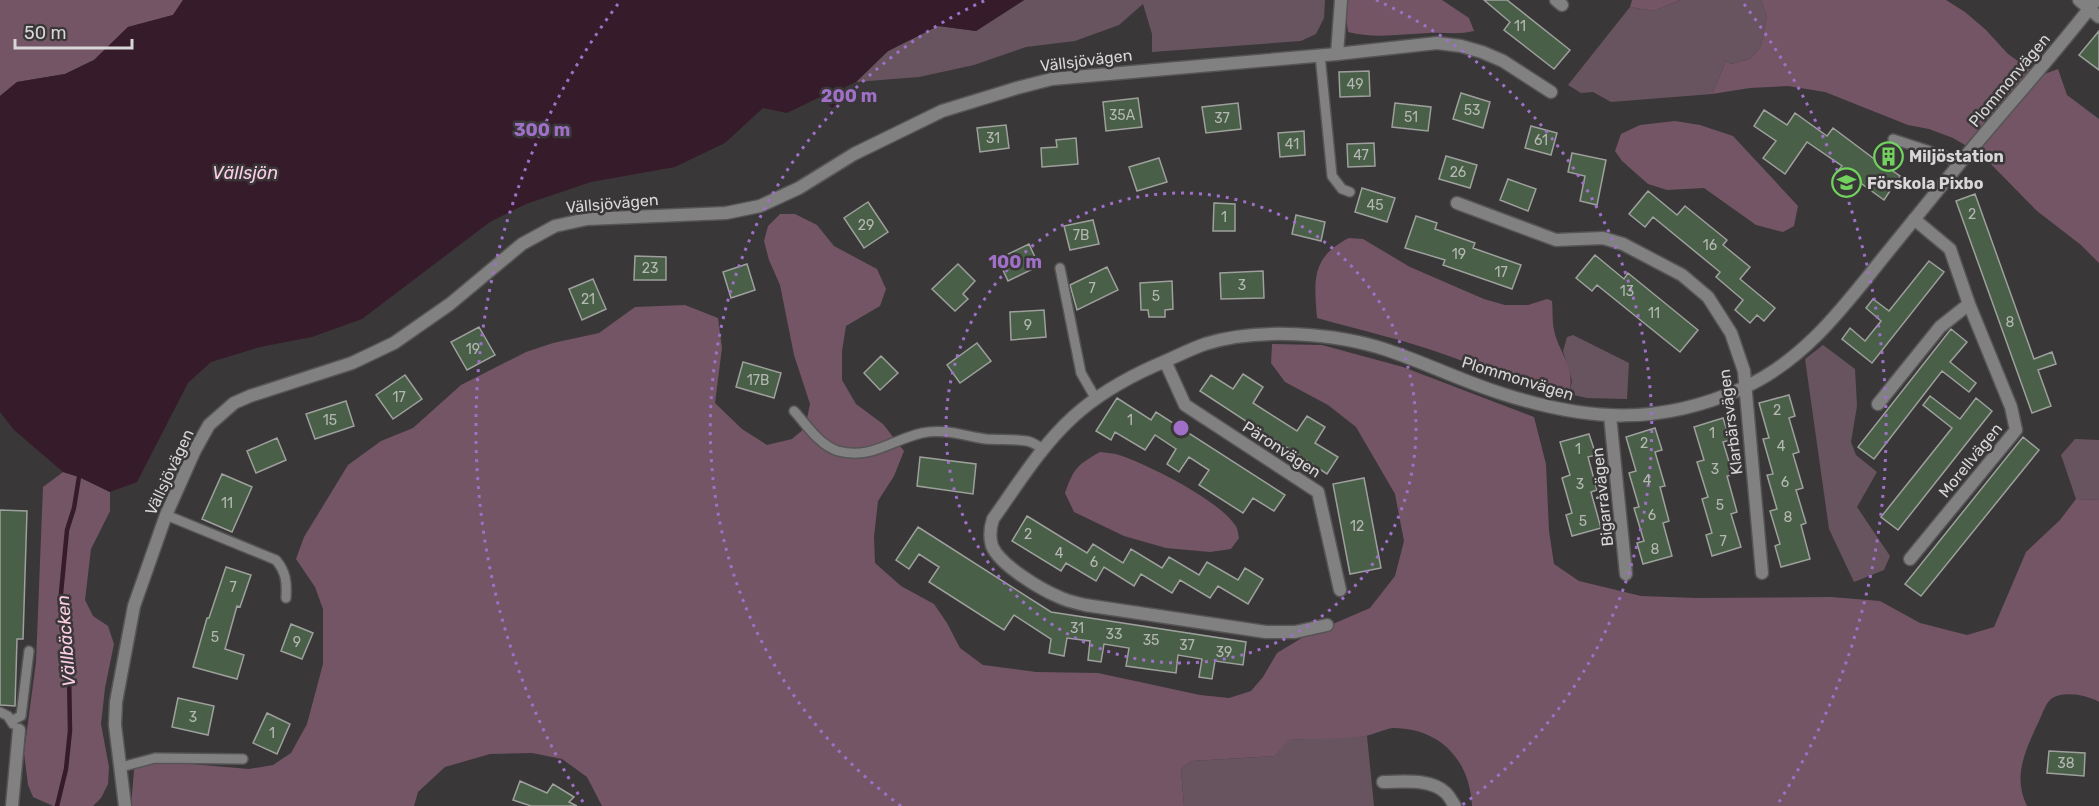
<svg xmlns="http://www.w3.org/2000/svg" width="2099" height="806" font-family="Rubik,sans-serif">
	<style>
		.green { fill: #68545e }
		.forest { fill: #735565 }
		.water { fill: #361c2a }
		.lines { fill: none; stroke-linecap: round; stroke-linejoin: round }
		.stream { stroke: #361c2a; stroke-width: 4.5 }
		.building { fill: #4a5f47; stroke: #9da09d; stroke-width: 1.5 }
		.service-casing { stroke: #565455; stroke-width: 12 }
		.minor-casing { stroke: #565455; stroke-width: 15 }
		.tertiary-casing { stroke: #565455; stroke-width: 15 }
		.service { stroke: #828182; stroke-width: 9 }
		.minor { stroke: #828182; stroke-width: 12 }
		.tertiary { stroke: #828182; stroke-width: 12 }
		.ring { fill: none; stroke: #a070c9; stroke-width: 3; stroke-dasharray: 3 6 }
		.labels { text-anchor: middle; stroke-width: 5; stroke-linejoin: round; paint-order: stroke }
		.number-label { font-size: 14px; fill: #b4b8b3 }
		.street-label { font-size: 16px; fill: #d8d6d7; stroke: #3a3738 }
		.poi-label { font-size: 16px; font-weight: bold; fill: #d8d6d7; stroke: #3a3738; text-anchor: start }
		.water-label { font-size: 18px; font-style: italic; fill: #fccee5; stroke: #3a3738 }
		.centre { fill: #a070c9; stroke: #3a3738; stroke-width: 3 }
		.ring-label { font-size: 18px; text-anchor: middle; font-weight: bold; fill: #a070c9; stroke: #3a3738; stroke-width: 5; stroke-linejoin: round; paint-order: stroke }
	</style>
	<rect width="100%" height="100%" fill="#3a3738"/>
	<path class="green" d="M1024,0H1325L1324,18L1316,34L1301,41L1152,52V34L1143,4L1119,25L1075,41L1026,47L974,65L919,77L856,82L888,51L938,26L976,31Z
		M1680,0H1761L1767,17L1761,46L1750,59L1731,64L1726,61L1712,94L1611,102L1593,92L1581,93L1568,85L1630,7L1654,11Z
		M1573,335L1629,363L1627,399L1587,398L1569,394L1572,381L1563,351L1567,337Z
		M1823,345L1855,369L1857,406L1851,442L1856,455L1877,472L1857,507L1890,556L1884,570L1854,582L1829,529L1805,359Z
		M2075,439L2099,440V500L2076,499L2061,455Z
		M1367,736L1374,806H1184L1181,769L1192,761L1275,756L1287,740Z"/>
	<path class="forest" d="M0,0H183L173,15L128,27L94,60L65,74L17,82L0,96Z
		M1347,0H1442L1469,18L1474,31C1458,35 1444,32 1428,33C1402,34 1374,39 1348,32L1346,16Z
		M1632,0H1680L1654,11L1630,7Z
		M1761,0H1946L1965,12L1986,30L2008,54L2039,76L2058,69L2067,95L2099,119V263L2081,245L2037,211L1982,155L1953,138L1929,129L1908,125L1825,92L1788,86L1750,88L1712,94L1726,61L1731,64L1750,59L1761,46L1767,17Z
		M1675,121L1700,125L1733,136L1798,206L1794,226L1783,232L1756,225L1704,188L1667,190L1648,184L1622,161L1615,151L1621,134L1640,125Z
		M780,214H795L817,225L834,246L877,269L886,289L880,306L846,326L842,351V380L856,404L883,424L904,451L894,476L878,501L874,537L875,563L901,586L934,604L947,623L960,648L983,665L1036,672L1098,673L1200,695L1229,698L1251,691L1263,677L1277,653L1305,636L1370,608L1395,576L1404,541L1395,494L1356,427L1328,405L1285,382L1271,363L1272,344L1322,345L1403,367L1534,417L1546,464L1549,531L1554,564L1579,581L1641,596L1696,598L1831,597L1880,601L1920,623L1967,635L1994,627L2026,552L2060,520L2076,499L2099,500V702C2087,695 2061,690 2050,700C2045,705 2042,715 2039,721C2026,749 2012,776 2027,806H1472C1470,760 1440,728 1393,728C1384,729 1375,734 1366,736C1341,740 1313,738 1288,740L1275,756L1192,761L1181,769L1184,806H602L587,777L562,759L532,753L490,754L445,767L418,792L414,806H131L135,759L152,753L191,764L249,769L273,765L291,753L307,724L323,664V609L315,587L296,559L304,537L348,465L381,441L413,428L461,385L526,352L553,343L599,333L635,307L685,305L718,318L722,348L715,403L742,429L767,445L792,439L805,428L810,404L794,355L780,285L769,260L764,241L768,226Z
		M1349,238L1363,239L1410,267L1484,299L1505,305H1528L1547,299L1552,301C1553,310 1552,321 1554,330C1559,354 1576,366 1569,394C1526,391 1486,369 1446,355C1404,340 1360,330 1317,318C1314,280 1311,257 1349,238Z
		M1100,452C1106,453 1113,453 1119,455C1147,464 1219,500 1235,525C1238,528 1238,534 1239,538L1231,549L1210,552L1166,548L1124,536L1074,512L1065,493C1074,468 1077,465 1100,452Z
		M63,472L79,477L110,492V511L91,549L85,600L93,616L108,626L114,644L105,688L101,724L109,767L108,784L101,798L93,806H53L33,797L28,785L24,753L36,662L43,487Z"/>
	<path class="water" d="M183,0H1024L976,31L938,26L888,51L856,82L845,87L843,98L832,108L820,97L787,113L763,108L725,143L675,167L591,182L526,204L490,222L362,319L312,337L260,347L211,362L188,383L137,482L110,492L79,477L63,472L14,430L0,412V96L17,82L65,74L94,60L128,27L173,15Z"/>
	<g class="lines">
		<path class="stream" d="M57,806L66,769L70,731L69,671L60,604L67,530L74,508L79,477"/>
	</g>
	<path class="building" d="M1484,0H1507L1570,50L1554,69L1504,30L1510,22Z
		M2099,31V70L2079,55Z
		M1369,71L1370,96L1340,97L1339,72Z
		M1461,93L1490,102L1483,128L1453,119Z
		M1138,98L1142,127L1106,131L1103,102Z
		M1238,103L1241,129L1206,133L1202,107Z
		M1395,103L1431,107L1428,131L1392,127Z
		M1764,110L1787,125L1795,113L1827,136L1833,128L1877,161L1887,147L1897,154L1887,167L1900,176L1884,200L1859,182L1856,185L1837,172L1842,166L1807,142L1785,174L1763,158L1776,141L1754,126Z
		M1006,125L1009,148L980,152L977,128Z
		M1531,126L1557,133L1551,155L1525,148Z
		M1304,131L1305,155L1280,157L1278,133Z
		M1076,138L1078,164L1042,167L1041,148L1057,147L1056,140Z
		M1374,143L1375,166L1348,167L1347,144Z
		M1572,153L1606,160L1597,205L1580,201L1585,176L1568,172Z
		M1446,156L1477,165L1470,188L1439,179Z
		M1159,158L1167,182L1137,191L1129,167Z
		M1508,179L1536,189L1528,211L1500,200Z
		M1362,188L1395,198L1387,222L1355,212Z
		M1648,191L1677,215L1685,206L1727,240L1723,245L1750,267L1740,279L1775,308L1764,321L1757,315L1750,323L1735,310L1743,300L1716,277L1720,272L1653,217L1645,227L1629,214Z
		M1975,194L2034,359L2052,352L2056,364L2038,370L2051,406L2032,413L1956,201Z
		M868,202L888,232L864,248L844,218Z
		M1214,203L1235,204V231H1213Z
		M1296,215L1325,222L1321,241L1292,234Z
		M1416,216L1437,223L1435,229L1475,243L1473,248L1521,265L1512,289L1443,265L1445,260L1405,248Z
		M1093,220L1099,244L1070,250L1064,226Z
		M1029,244L1039,266L1008,281L998,259Z
		M1595,255L1624,279L1628,273L1698,330L1680,352L1597,285L1592,291L1576,278Z
		M635,256L666,257V280H634Z
		M1929,261L1944,272L1872,363L1842,339L1850,328L1865,341L1881,321L1866,308L1873,299L1889,311Z
		M747,264L755,290L731,298L723,272Z
		M958,264L975,281L963,294L968,299L955,311L932,289Z
		M1107,267L1118,290L1077,310L1070,285Z
		M1263,271L1264,298L1221,299L1220,273Z
		M593,279L606,309L582,320L569,289Z
		M1172,281L1173,309L1165,310V317H1149L1148,310H1141L1140,283Z
		M1044,310L1046,337L1011,340L1010,312Z
		M479,327L495,355L467,370L451,342Z
		M1951,329L1967,342L1950,362L1976,383L1969,392L1942,371L1874,459L1858,447Z
		M977,343L991,361L960,383L947,365Z
		M881,356L898,373L880,390L864,373Z
		M743,362L781,373L774,398L736,387Z
		M1243,374L1263,387L1253,403L1297,431L1307,416L1325,427L1315,443L1338,457L1327,474L1200,391L1211,375L1233,389Z
		M405,375L422,399L393,419L376,395Z
		M1789,395L1795,416L1789,418L1799,452L1793,454L1803,488L1796,490L1806,523L1801,525L1810,559L1781,567L1775,546L1780,544L1770,511L1777,509L1767,475L1773,474L1763,439L1769,438L1759,403Z
		M1930,396L1960,419L1976,398L1992,411L1898,530L1881,517L1952,428L1923,405Z
		M1117,398L1151,420L1156,412L1285,495L1274,511L1253,498L1243,513L1199,485L1209,470L1189,457L1179,472L1167,464L1176,449L1155,435L1145,450L1115,432L1111,440L1096,431Z
		M346,401L354,426L315,439L306,414Z
		M1723,418L1730,440L1723,442L1733,475L1727,476L1737,512L1731,514L1741,547L1712,556L1706,535L1712,533L1702,499L1708,497L1697,462L1704,460L1694,427Z
		M1655,428L1662,450L1655,452L1665,486L1660,487L1669,521L1663,523L1672,556L1643,564L1637,543L1644,541L1634,508L1639,507L1629,473L1636,471L1626,437Z
		M1589,434L1596,455L1588,457L1597,490L1591,492L1601,528L1572,536L1566,515L1572,513L1562,478L1570,475L1560,442Z
		M2023,437L2039,450L1921,596L1905,584Z
		M277,438L286,460L256,473L247,451Z
		M920,457L976,464L973,494L917,486Z
		M222,474L252,487L232,532L202,519Z
		M1364,478L1381,568L1350,574L1333,484Z
		M0,510L27,511L23,639H17L15,706L0,705Z
		M1027,516L1087,553L1093,544L1123,563L1131,549L1162,568L1169,557L1199,575L1207,562L1238,580L1245,568L1263,579L1248,604L1218,586L1210,598L1180,580L1172,593L1141,574L1134,586L1104,567L1096,581L1066,563L1061,571L1012,541Z
		M918,527L1051,612L1246,642L1243,665L1215,661L1212,679L1199,677L1202,659L1178,655L1176,673L1126,666L1129,648L1104,644L1101,662L1088,660L1090,641L1067,638L1064,656L1049,653L1051,639L1014,615L1004,630L929,582L939,567L919,554L909,569L896,560Z
		M226,567L251,575L240,607L237,606L225,649L244,655L237,679L193,667L207,618H209Z
		M291,624L313,633L302,659L281,651Z
		M178,698L214,706L208,735L172,727Z
		M267,713L290,724L277,754L253,743Z
		M2049,751L2085,753L2084,776L2047,773Z
		M520,781L547,793L553,784L574,797L569,802L577,806H531L513,800Z"/>
	<g class="lines">
		<defs>
			<path id="service" d="M1320,55L1332,176L1342,189L1350,192
				M1893,139L1945,156L1959,164
				M1060,268L1081,373L1096,399
				M794,411C806,424 819,445 838,451C871,460 891,440 922,433C944,428 964,436 986,439C999,440 1014,439 1027,441C1033,442 1039,447 1044,449
				M166,515L276,560C286,572 287,582 286,598
				M0,712L8,716L13,724
				M11,721L21,716L29,651
				M121,767L155,758L243,759"/>
			<path id="minor" d="M1556,0L1562,5
				M2079,0L2099,17
				M1337,54L1437,43L1461,46L1482,52L1503,61L1551,92
				M1457,203L1556,240L1603,238L1623,244L1682,275L1708,297L1731,333L1744,371L1762,573
				M1165,361L1185,405L1318,492L1340,590
				M1878,404L1940,327L1969,304
				M1610,416L1626,574
				M1910,559L2016,430L2011,407L1969,304L1950,249L1914,219
				M1327,625L1295,632H1266L1085,605C1077,603 1067,601 1059,597C1040,589 1000,565 992,546C989,536 990,528 993,519C1018,484 1042,445 1073,417C1097,395 1125,379 1154,366C1171,359 1188,350 1205,344C1257,327 1336,333 1387,350C1426,363 1464,382 1503,394C1588,421 1659,426 1743,388C1803,361 1842,309 1882,259C1908,227 1934,195 1960,163C2005,108 2053,56 2096,0
				M1383,782C1402,782 1431,778 1446,793C1450,797 1452,802 1455,806
				M12,806L19,730"/>
			<path id="tertiary" d="M125,806L115,725L116,702L134,606L166,515L195,450L209,425L234,403L250,396L352,363L394,343L450,304L522,244L555,226L587,219L726,213L760,206L799,188L854,154L942,111L1017,88L1052,79L1337,54L1341,0"/>
		</defs>
		<use href="#service" class="service-casing"/>
		<use href="#minor" class="minor-casing"/>
		<use href="#tertiary" class="tertiary-casing"/>
		<use href="#service" class="service"/>
		<use href="#minor" class="minor"/>
		<use href="#tertiary" class="tertiary"/>
	</g>
	<g class="ring">
		<circle cx="1181" cy="428" r="235"/>
		<path d="M901 806A470 470 0 0 1 986 0M1376 0A470 470 0 0 1 1461 806"/>
		<path d="M583 802A705 705 0 0 1 618 4M1744 4A705 705 0 0 1 1779 802"/>
	</g>
	<defs>
		<symbol id="building-ring" viewBox="-11 -11 22 22"><circle r="9.5" fill="#3a3738" stroke="#71d35e" stroke-width="1.5"/><path d="M-4-6H4V6H1V3H-1V6H-4ZM-2.5-4.3h1.7v1.8h-1.7ZM.8-4.3h1.7v1.8H.8ZM-2.5-1h1.7V.8h-1.7ZM.8-1h1.7V.8H.8Z" fill="#71d35e"/></symbol>
		<symbol id="school-ring" viewBox="-11 -11 22 22"><circle r="9.5" fill="#3a3738" stroke="#71d35e" stroke-width="1.5"/><path d="M0-5L7-2L0 1L-7-2ZM-4 1L0 2.5L4 1V4Q0 6-4 4Z" fill="#71d35e"/></symbol>
	</defs>
	<g fill-rule="evenodd">
		<use href="#building-ring" x="1872" y="140" width="33" height="33"/>
		<use href="#school-ring" x="1830" y="166" width="33" height="33"/>
	</g>
	<g class="labels">
		<g class="number-label">
			<text x="1520" y="31">11</text>
			<text x="1355" y="89">49</text>
			<text x="1472" y="115">53</text>
			<text x="1122" y="120">35A</text>
			<text x="1411" y="122">51</text>
			<text x="1222" y="123">37</text>
			<text x="993" y="143">31</text>
			<text x="1541" y="145">61</text>
			<text x="1292" y="149">41</text>
			<text x="1361" y="160">47</text>
			<text x="1458" y="177">26</text>
			<text x="1375" y="210">45</text>
			<text x="1972" y="219">2</text>
			<text x="1224" y="222">1</text>
			<text x="866" y="230">29</text>
			<text x="1081" y="240">7B</text>
			<text x="1710" y="250">16</text>
			<text x="1459" y="259">19</text>
			<text x="650" y="273">23</text>
			<text x="1501" y="277">17</text>
			<text x="1242" y="290">3</text>
			<text x="1092" y="293">7</text>
			<text x="1627" y="296">13</text>
			<text x="1156" y="301">5</text>
			<text x="588" y="304">21</text>
			<text x="1654" y="318">11</text>
			<text x="2010" y="327">8</text>
			<text x="1028" y="330">9</text>
			<text x="473" y="354">19</text>
			<text x="758" y="385">17B</text>
			<text x="399" y="402">17</text>
			<text x="1777" y="415">2</text>
			<text x="330" y="425">15</text>
			<text x="1130" y="425">1</text>
			<text x="1712" y="438">1</text>
			<text x="1644" y="448">2</text>
			<text x="1781" y="451">4</text>
			<text x="1578" y="454">1</text>
			<text x="1715" y="474">3</text>
			<text x="1647" y="485">4</text>
			<text x="1785" y="487">6</text>
			<text x="1580" y="489">3</text>
			<text x="227" y="508">11</text>
			<text x="1720" y="510">5</text>
			<text x="1652" y="520">6</text>
			<text x="1788" y="522">8</text>
			<text x="1583" y="526">5</text>
			<text x="1357" y="531">12</text>
			<text x="1028" y="539">2</text>
			<text x="1723" y="546">7</text>
			<text x="1655" y="554">8</text>
			<text x="1059" y="558">4</text>
			<text x="1094" y="567">6</text>
			<text x="233" y="592">7</text>
			<text x="1077" y="633">31</text>
			<text x="1114" y="639">33</text>
			<text x="215" y="642">5</text>
			<text x="1151" y="645">35</text>
			<text x="297" y="647">9</text>
			<text x="1187" y="650">37</text>
			<text x="1224" y="657">39</text>
			<text x="193" y="722">3</text>
			<text x="272" y="738">1</text>
			<text x="2066" y="768">38</text>
		</g>
		<g class="street-label">
			<text transform="translate(1086 60) rotate(-7)" y="6">Vällsjövägen</text>
			<text transform="translate(2009 80) rotate(-50)" y="6">Plommonvägen</text>
			<text transform="translate(612 203) rotate(-5)" y="6">Vällsjövägen</text>
			<text transform="translate(1518 378) rotate(17)" y="6">Plommonvägen</text>
			<text transform="translate(1730 422) rotate(-97)" y="6">Klarbärsvägen</text>
			<text transform="translate(1282 449) rotate(33)" y="6">Päronvägen</text>
			<text transform="translate(1970 460) rotate(-51)" y="6">Morellvägen</text>
			<text transform="translate(169 472) rotate(-65)" y="6">Vällsjövägen</text>
			<text transform="translate(1602 497) rotate(-96)" y="6">Bigarråvägen</text>
		</g>
		<g class="poi-label">
			<text x="1909" y="162">Miljöstation</text>
			<text x="1867" y="189">Förskola Pixbo</text>
		</g>
		<g class="water-label">
			<text x="245" y="179">Vällsjön</text>
			<text transform="translate(66 641) rotate(-94)" y="6">Vällbäcken</text>
		</g>
	</g>
	<circle cx="1181" cy="428" r="9" class="centre"/>
	<g class="ring-label">
		<text x="849" y="102">200 m</text>
		<text x="542" y="136">300 m</text>
		<text x="1015" y="268">100 m</text>
	</g>
	<path d="M15 39v9h117v-9" fill="none" stroke="#d8d6d7" stroke-width="3"/>
	<text x="24" y="39" font-size="18" fill="#d8d6d7" stroke="#3a3738" stroke-width="4.5" paint-order="stroke">50 m</text>
</svg>
